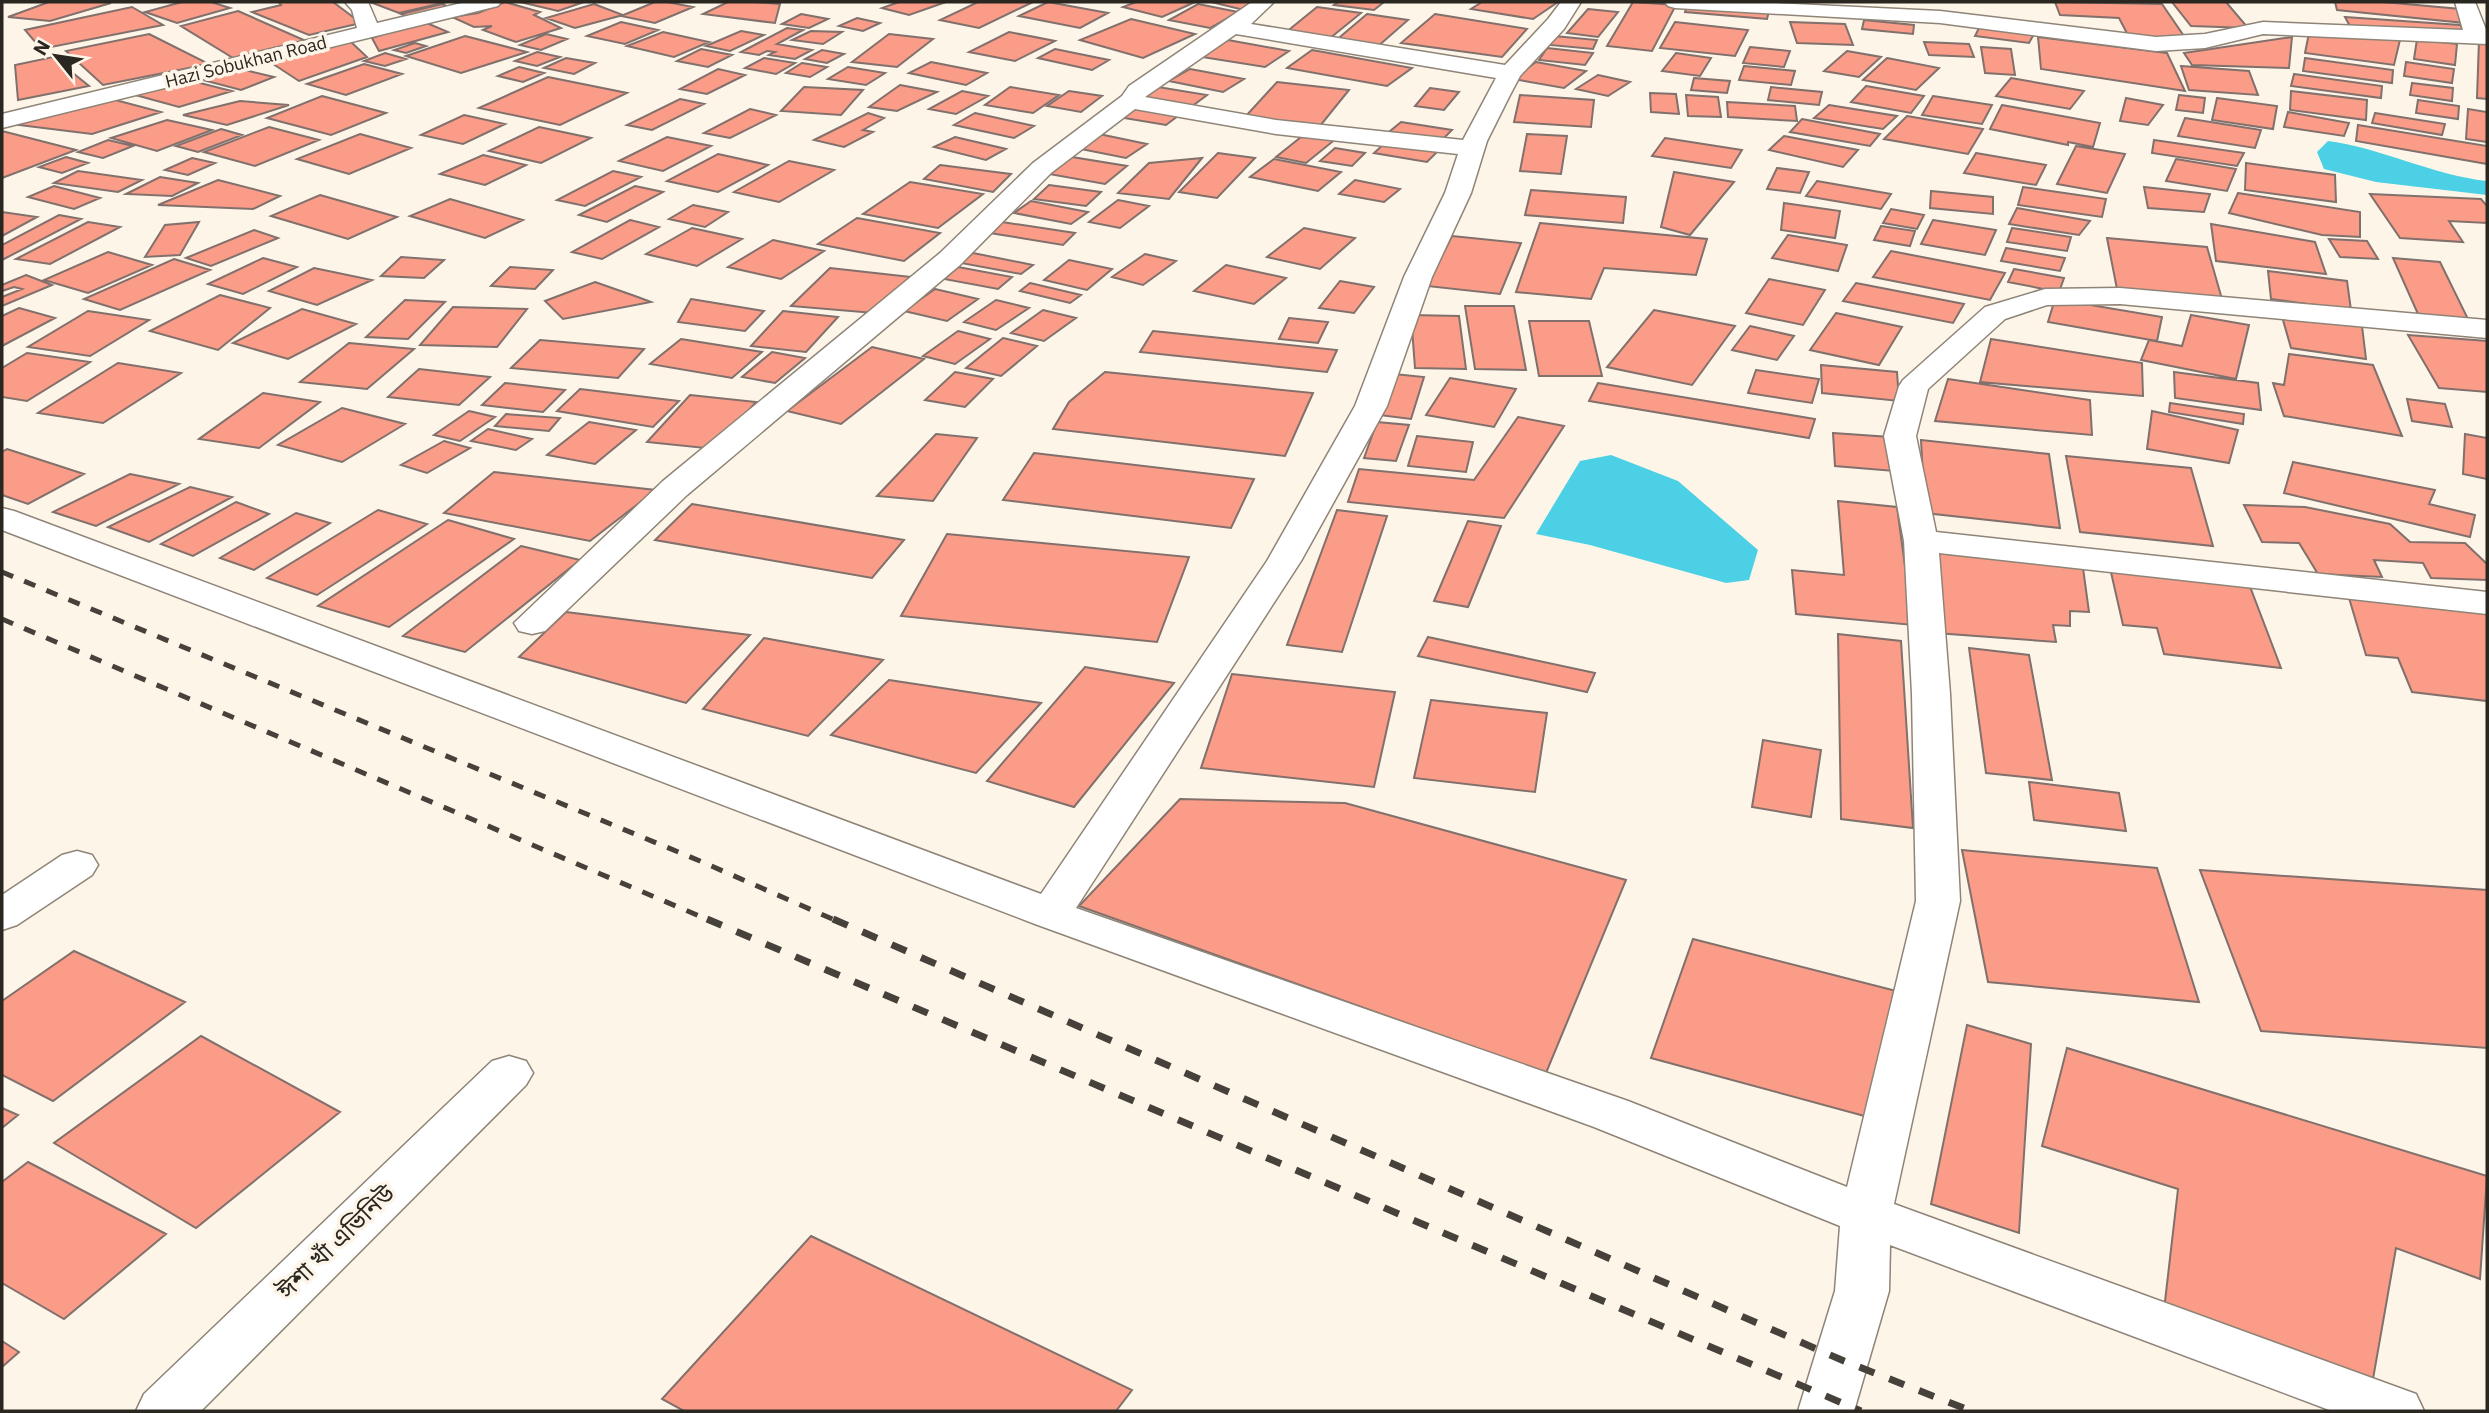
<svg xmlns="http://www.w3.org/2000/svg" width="2489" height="1413" font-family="'IBM Plex Sans','Noto Sans Bengali',sans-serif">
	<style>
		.water { fill: #4bd0e5 }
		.building { fill: #fa9c87; stroke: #81706c; stroke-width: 2 }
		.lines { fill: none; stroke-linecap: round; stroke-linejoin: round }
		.street-casing { stroke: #8e8477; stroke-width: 3 }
		.street { fill: #fff; fill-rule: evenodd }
		.rail-far1 { stroke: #46413a; stroke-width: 5; stroke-dasharray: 12 12; stroke-linecap: butt }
		.rail { stroke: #46413a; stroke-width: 7; stroke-dasharray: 16 16; stroke-linecap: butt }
		.labels { text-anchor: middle; stroke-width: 7; stroke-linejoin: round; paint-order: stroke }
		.far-street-label { font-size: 18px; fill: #2a2620; stroke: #fef5e9 }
		.near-street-label { font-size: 24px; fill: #2a2620; stroke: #fef5e9 }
	</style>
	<rect width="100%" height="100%" fill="#fef5e9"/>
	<path class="water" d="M2328,141C2382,148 2432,175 2487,181V195L2376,182L2324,169L2317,152Z
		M1611,455L1678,481L1758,550L1749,580L1726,583L1590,545L1536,534L1580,461Z"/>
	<path class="building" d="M49,2H105L111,3L50,21L8,17Z
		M182,2H211L230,8L177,23L145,12Z
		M279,2H333L361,23L309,35L252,12L281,5Z
		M370,2H447L399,13Z
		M505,2L540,12L534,15L561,28L516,42L483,30L492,26L474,27L452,17L478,13Z
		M520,2H584L558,11Z
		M655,2H667L693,7L655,23L621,16Z
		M728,2H755L780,4L775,23L703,14Z
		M899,2H946L909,15L882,8Z
		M978,2H1033L979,28L940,20Z
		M1048,2L1108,13L1080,28L1019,16Z
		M1136,2H1185L1193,3L1162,17L1123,7Z
		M1211,2H1255L1244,10Z
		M1338,2H1384L1374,10L1334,5Z
		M1482,2H1558L1533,19L1471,9Z
		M1633,2L1676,5L1652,51L1607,46Z
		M2055,2L2162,4L2188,42L2130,39L2119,18L2060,15Z
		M2172,2H2226L2248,28L2191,26Z
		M2335,2H2383L2461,9L2465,23L2337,10Z
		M442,4L456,10L415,20L401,14Z
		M594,4L623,15L575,28L546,18Z
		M1198,4L1238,12L1210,28L1169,20Z
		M1687,5L1769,11L1767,19L1685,12Z
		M132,7L163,25L41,49L25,30Z
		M1317,7L1361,13L1329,39L1285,33Z
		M1588,9L1618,12L1598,37L1567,33Z
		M238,11L306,41L233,58L181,26Z
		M801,14L828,19L809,28L782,24Z
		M1367,14L1408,20L1376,48L1334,42Z
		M1435,14L1527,29L1502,57L1401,43Z
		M2345,17L2460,25L2468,35L2351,28Z
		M857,18L880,23L863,31L839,26Z
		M1131,19L1195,34L1143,58L1080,40Z
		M1864,20L1914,25L1913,34L1862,29Z
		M422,21L448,32L379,51L372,38Z
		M621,22L658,30L625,44L587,36Z
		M1675,22L1748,30L1735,56L1660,48Z
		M1790,22L1845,24L1853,45L1797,43Z
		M1980,26L2034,34L2029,43L1975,36Z
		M787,28L803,30L777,44L812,50L795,59L769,55L775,52L767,51L759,55L741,52Z
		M741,31L764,35L730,51L706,46Z
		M811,31L842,32L823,44L792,40Z
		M663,32L709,42L674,57L627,46Z
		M1009,32L1055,41L1015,61L969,52Z
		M2309,33L2400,40L2394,65L2305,53Z
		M149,34L209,64L103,85L66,51Z
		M546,34L567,39L541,50L520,45Z
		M889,34L933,39L897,67L852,62Z
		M465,36L527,52L461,73L406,56Z
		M1554,36L1597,40L1593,49L1550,45Z
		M2038,37L2167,53L2185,91L2041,69Z
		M2292,37L2289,68L2192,65L2184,53Z
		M2417,39L2457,44L2455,65L2414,59Z
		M1228,40L1289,51L1265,67L1202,57Z
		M2479,40H2487V99L2477,98Z
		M350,41L367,57L299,81L270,62Z
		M1924,42L1969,44L1974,57L1929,55Z
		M415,43L426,46L406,53L394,50Z
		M1750,47L1790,51L1784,67L1743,63Z
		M1981,47L2011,49L2015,75L1985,73Z
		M1547,48L1593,53L1585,65L1539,60Z
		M701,49L732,55L708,67L677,61Z
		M1055,49L1109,60L1092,70L1038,58Z
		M822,50L844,54L827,63L805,59Z
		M1312,50L1412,68L1387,86L1287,68Z
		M1847,51L1881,57L1859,77L1824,71Z
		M537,52L560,57L537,66L515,61Z
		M385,53L406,59L385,66L364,61Z
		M1676,53L1711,58L1700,76L1662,71Z
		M53,57L89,86L18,100L15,65Z
		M566,58L595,63L574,74L544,68Z
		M764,58L795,63L776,74L745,68Z
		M1887,58L1939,68L1916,90L1863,80Z
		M2305,58L2393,70L2392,83L2303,71Z
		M931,62L987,73L966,85L909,73Z
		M1536,62L1586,71L1564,88L1513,79Z
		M2406,62L2454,69L2452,83L2404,76Z
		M802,63L827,67L810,77L786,73Z
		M364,64L402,74L346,95L307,84Z
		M1744,66L1795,71L1791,85L1739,80Z
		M2181,66L2249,71L2258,95L2189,90Z
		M519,67L544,73L523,82L498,76Z
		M848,67L885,73L866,85L828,79Z
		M718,69L745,75L707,94L680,89Z
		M1190,69L1244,79L1223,92L1169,81Z
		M245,70L274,77L241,90L203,80Z
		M2294,74L2382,86L2381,98L2291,86Z
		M1598,75L1630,82L1608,96L1576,89Z
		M548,77L627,93L560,125L479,108Z
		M1694,78L1730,81L1727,93L1691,90Z
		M2011,78L2084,91L2070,109L1996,96Z
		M196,82L232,91L179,107L128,93Z
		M1277,82L1349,90L1320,126L1245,117Z
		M2412,83L2453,88L2452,101L2410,95Z
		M900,85L937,92L897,111L869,107Z
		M1866,86L1924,96L1911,113L1851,102Z
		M804,87L863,90L841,115L781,111Z
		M1010,87L1059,95L1033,113L985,105Z
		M1158,87L1207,95L1191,107L1141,99Z
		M1771,87L1822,92L1819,105L1768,100Z
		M1430,88L1459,92L1444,110L1415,106Z
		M962,91L988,96L956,114L929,109Z
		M1069,91L1102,96L1081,112L1047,106Z
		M2291,91L2367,100L2366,120L2290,110Z
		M1650,93L1676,94L1679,114L1651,112Z
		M1520,95L1594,100L1591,127L1514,122Z
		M1686,95L1718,97L1721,117L1688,116Z
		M2179,95L2205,98L2203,113L2176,110Z
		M322,96L386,113L331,135L267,118Z
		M1933,96L1992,105L1982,124L1922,115Z
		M104,97L161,112L92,134L3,123Z
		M2126,98L2163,105L2148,125L2120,121Z
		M2217,98L2277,106L2273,129L2212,120Z
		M680,99L704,104L652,130L627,125Z
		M2418,100L2459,106L2458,119L2416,113Z
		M240,101L289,105L227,125L183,115Z
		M1727,102L1795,106L1797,121L1728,117Z
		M1829,105L1897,116L1883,129L1814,118Z
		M2002,105L2100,123L2093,147L2068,142V145L1990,129Z
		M1135,106L1182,113L1166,125L1118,117Z
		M750,109L776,115L730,138L704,133Z
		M2468,109L2487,112V142L2466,139Z
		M2288,112L2349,123L2344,136L2284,127Z
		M868,113L884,118L863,130L873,132L844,147L814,140Z
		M975,113L1034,126L1014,138L954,125Z
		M2375,113L2445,124L2442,135L2372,123Z
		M464,115L505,124L463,144L421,135Z
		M1907,116L1983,129L1968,154L1884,139Z
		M2185,118L2261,130L2255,148L2178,136Z
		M1802,119L1880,134L1870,146L1790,132Z
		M167,120L212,130L157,151L111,138Z
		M1401,122L1452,130L1441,141L1389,132Z
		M2358,125L2487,146V164L2356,141Z
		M269,127L319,140L255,166L204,152Z
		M539,127L591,138L541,163L489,151Z
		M221,129L242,135L198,152L176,146Z
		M2,131L76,150L2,178Z
		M1306,133L1337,138L1306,163L1276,157Z
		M360,134L411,148L349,174L297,159Z
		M1099,134L1147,144L1126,158L1076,148Z
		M1527,134L1567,136L1561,174L1520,171Z
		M1784,136L1858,150L1843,167L1769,150Z
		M667,137L711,146L663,171L619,161Z
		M955,137L1006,149L986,160L934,147Z
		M1665,138L1742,150L1731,168L1652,156Z
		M108,140L133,146L103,158L78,152Z
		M2154,140L2244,153L2237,166L2152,153Z
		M1386,142L1438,151L1427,162L1374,153Z
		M2076,146L2125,154L2107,193L2057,184Z
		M1335,148L1365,153L1352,166L1320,161Z
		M1218,153L1255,158L1217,198L1179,192Z
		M1976,153L2046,165L2036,185L1964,173Z
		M718,154L768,165L718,192L667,181Z
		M483,155L526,165L485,185L440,174Z
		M66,157L88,163L62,173L39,167Z
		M1072,157L1127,166L1105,184L1049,174Z
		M192,158L215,163L188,175L165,170Z
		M1202,158L1169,199L1118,193L1149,163Z
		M1274,159L1341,172L1318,191L1250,177Z
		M2176,159L2236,169L2227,191L2166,181Z
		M789,161L834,170L779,202L734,192Z
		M2246,163L2335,175L2336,202L2245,190Z
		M940,165L1011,174L993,192L924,179Z
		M1777,168L1809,172L1800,193L1767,189Z
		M78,171L142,180L118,192L54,183Z
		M613,171L641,177L585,206L557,200Z
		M1674,172L1734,182L1690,235L1661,227Z
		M160,177L198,183L172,196L126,194Z
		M218,180L280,196L253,209L158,205Z
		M1355,180L1400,189L1384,202L1339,194Z
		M1817,181L1891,194L1881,209L1806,196Z
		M910,182L983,194L938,228L863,214Z
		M1049,185L1101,192L1086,206L1034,199Z
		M54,186L100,198L74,209L28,197Z
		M635,186L663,192L607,222L579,215Z
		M2023,187L2106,199L2102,217L2018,205Z
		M2144,187L2210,194L2204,212L2148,208Z
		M1531,190L1626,197L1623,223L1525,215Z
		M1931,191L1993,197V214L1930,208Z
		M2238,193L2360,212V237L2322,235L2229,213Z
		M2370,194L2481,199L2487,206V223L2449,221L2463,242L2400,238Z
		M320,195L397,217L348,239L271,216Z
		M450,199L523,220L485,238L410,216Z
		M1118,200L1149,206L1120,228L1089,222Z
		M1031,201L1088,212L1071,224L1014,213Z
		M1784,203L1840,211L1835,238L1781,230Z
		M693,205L728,212L705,227L669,219Z
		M2017,208L2090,221L2079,235L2009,224Z
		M1891,209L1924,215L1917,229L1883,223Z
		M2,212L37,217L2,236Z
		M59,215L81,219L2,260V245Z
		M857,218L940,233L904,261L818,244Z
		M630,220L659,227L602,259L572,252Z
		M1933,220L1996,230L1985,255L1921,244Z
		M88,222L120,227L50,264L16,259Z
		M199,222L180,255L145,257L165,225Z
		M1002,222L1075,233L1063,245L990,233Z
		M1540,223L1707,239L1696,275L1604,268L1591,299L1516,292Z
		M2211,224L2315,242L2326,274L2216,261Z
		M1881,226L1915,231L1910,246L1874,240Z
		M692,228L742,239L697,266L646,254Z
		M1304,228L1355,238L1320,269L1267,257Z
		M2012,228L2071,237L2067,251L2007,242Z
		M254,230L278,238L211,266L186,258Z
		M1788,235L1847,245L1838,271L1772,258Z
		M1452,236L1521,243L1500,294L1427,286Z
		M2107,238L2207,247L2222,299L2117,289Z
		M2329,239L2367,241L2378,259L2340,257Z
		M773,240L824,251L781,279L728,267Z
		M2006,248L2065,258L2060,271L2001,261Z
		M1891,251L2005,273L1990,300L1873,277Z
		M108,252L152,265L88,293L44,280Z
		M973,253L1033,265L1021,274L961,263Z
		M1145,254L1176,261L1143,285L1112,277Z
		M401,257L444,260L424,278L381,276Z
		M263,258L297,267L243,294L208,284Z
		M2393,258L2440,262L2468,319L2418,314Z
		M174,259L210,270L120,310L84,299Z
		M1069,260L1112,269L1087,290L1044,280Z
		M1226,265L1286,278L1254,304L1194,291Z
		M510,267L553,270L535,289L491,286Z
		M958,267L1012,277L998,289L944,279Z
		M314,268L372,280L317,305L269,291Z
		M830,268L911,277L874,313L791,306Z
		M2014,269L2064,278L2059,292L2008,282Z
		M2268,271L2347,281L2351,310L2271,299Z
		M26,275L52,285L2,306V297L22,289L14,287L2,291V285Z
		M1769,279L1825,290L1803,325L1746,313Z
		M1340,281L1374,287L1354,313L1319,308Z
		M595,282L635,296L651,302L563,319L545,301Z
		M1030,283L1081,295L1070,303L1020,291Z
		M1856,283L1964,304L1953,323L1843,301Z
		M935,289L978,299L947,321L904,311Z
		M220,295L270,308L218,350L150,331Z
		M691,299L764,311L745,331L678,322Z
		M2055,299L2162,317L2157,341L2048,322Z
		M405,300L445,302L408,339L366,337Z
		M996,300L1029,308L996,330L964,322Z
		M1465,306H1514L1526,370L1475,369Z
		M453,307L527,309L497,347L420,345Z
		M19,308L55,318L2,346V316Z
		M302,309L356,324L288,359L233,343Z
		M1043,310L1076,318L1044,341L1011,333Z
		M1654,310L1735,326L1692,385L1607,367Z
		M88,311L149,320L90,356L28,347Z
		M783,311L838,317L806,352L751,346Z
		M1836,313L1902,327L1879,365L1810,350Z
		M2281,313L2362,326L2366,359L2291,348Z
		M1411,315L1459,316L1466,369L1415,368Z
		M2191,315L2249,325L2236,379L2141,360L2149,340L2182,346Z
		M1289,318L1328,322L1318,343L1279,339Z
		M1529,321H1589L1602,376H1539Z
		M1750,326L1794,336L1777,360L1732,350Z
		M958,331L990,339L955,364L923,356Z
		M1153,331L1337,350L1327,372L1140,352Z
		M2408,335L2487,341V392L2439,388Z
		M1003,338L1037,346L1001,376L966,368Z
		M681,339L762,352L732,378L650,364Z
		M1991,339L2142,363L2143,396L1980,382Z
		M540,340L644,349L618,378L511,368Z
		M349,343L414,349L367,389L300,382Z
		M872,347L924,359L841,424L787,411Z
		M772,352L805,358L775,383L742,377Z
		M27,353L90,362L27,401L2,397V368Z
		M2289,354L2373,365L2402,436L2284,416L2273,383L2284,385Z
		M118,363L181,373L103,423L38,413Z
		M1821,365L1897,372L1899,401L1822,393Z
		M419,369L490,377L459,405L388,397Z
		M1756,370L1819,379L1812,403L1748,393Z
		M955,372L993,379L965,407L925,400Z
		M1105,372L1313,393L1285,456L1053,429L1069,402Z
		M2174,372L2258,383L2261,410L2175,398Z
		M1394,374L1424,377L1411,419L1379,415Z
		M1450,378L1516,389L1494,427L1426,415Z
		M1948,379L2090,400L2092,435L1935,421Z
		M505,383L565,390L543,412L482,405Z
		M1598,383L1815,419L1809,438L1589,401Z
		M580,389L679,401L653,427L557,411Z
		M263,393L320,402L259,448L199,439Z
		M690,395L756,402L715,449L647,442Z
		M2407,399L2445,404L2452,427L2412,421Z
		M2170,403L2244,414L2243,424L2169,412Z
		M342,408L405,424L342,462L278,445Z
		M469,411L495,417L460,441L434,435Z
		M2152,411L2238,430L2229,463L2147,449Z
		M506,414L560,418L549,431L495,426Z
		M1518,417L1564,426L1504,518L1348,502L1359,469L1474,480Z
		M589,422L636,430L595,464L547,455Z
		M1377,422L1409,425L1396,461L1364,458Z
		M488,429L532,439L516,450L471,441Z
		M1833,433L1890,437L1894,471L1835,466Z
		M936,434L977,438L933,501L877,496Z
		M2465,434L2487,438V479L2463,474Z
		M1417,436L1473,442L1466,472L1408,466Z
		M1921,440L2049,454L2060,528L1925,513Z
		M444,441L470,448L427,473L401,465Z
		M7,449L84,474L28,504L2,495V452Z
		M1034,453L1254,479L1231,528L1003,500Z
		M2066,456L2191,468L2213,546L2080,532Z
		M2293,462L2435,490L2429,504L2475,515L2470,537L2284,493Z
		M494,472L656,490L590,541L444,513Z
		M130,474L179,484L96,526L53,512Z
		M190,487L232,497L149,542L108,527Z
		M1838,501L1897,507L1913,625L1796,614L1792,570L1844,575Z
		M236,502L269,514L193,556L161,544Z
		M692,504L904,540L872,578L655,540Z
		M2244,505L2305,507L2390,524L2410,542L2465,543L2487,564V580L2431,578L2423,563L2374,560L2382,577L2318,574L2299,543L2262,542Z
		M378,510L427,524L317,595L267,578Z
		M1337,510L1387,516L1342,652L1287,645Z
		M296,513L330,523L254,570L220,558Z
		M448,520L514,539L389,627L318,606Z
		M1468,521L1501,526L1468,607L1434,601Z
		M947,534L1189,557L1157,642L901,616Z
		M521,546L580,560L465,652L403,636Z
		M1927,552L2083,568L2089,612L2070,611V626L2053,625L2056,642L1936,633Z
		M2110,568L2249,584L2281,668L2164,654L2157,628L2123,625Z
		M2349,598L2487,611V701L2412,692L2398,658L2366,655Z
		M566,612L750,635L686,703L519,657Z
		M1838,634L1901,641L1913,828L1841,819Z
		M1428,637L1595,673L1587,692L1418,656Z
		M764,638L883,660L808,736L703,709Z
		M1969,648L2029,655L2052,780L1986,773Z
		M1085,667L1174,683L1074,807L987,781Z
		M1232,674L1395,692L1374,787L1201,768Z
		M889,680L1041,703L976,773L831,735Z
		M1431,700L1547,713L1535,792L1414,778Z
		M1763,740L1821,750L1811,817L1752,807Z
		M2029,782L2119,793L2126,831L2034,820Z
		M1180,799L1345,803L1626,880L1546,1073L1079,906Z
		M1962,850L2157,868L2199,1002L1988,982Z
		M2200,870L2487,890V1048L2261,1031Z
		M1693,939L1908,994L1879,1120L1651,1058Z
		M74,951L185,1002L53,1101L2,1075V1001Z
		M1967,1025L2031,1044L2019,1233L1931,1204Z
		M201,1036L340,1112L196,1228L54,1143Z
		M2067,1048L2487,1176L2480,1279L2396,1248L2373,1379L2164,1310L2178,1189L2042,1146Z
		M2,1108L18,1115L2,1128Z
		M28,1162L166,1234L64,1319L2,1283V1182Z
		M811,1236L1132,1390L1116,1411H684L662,1399Z
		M2,1341L19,1352L2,1367Z"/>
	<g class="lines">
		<defs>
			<path id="street" d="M345,2H368L377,23L466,2H501L498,6L2,128V114L357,28L352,10Z
				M1252,2H1274L1251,24L1505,65L1548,19L1561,2H1581L1564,29L1520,76L1510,95L1487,141L1471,193L1432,277L1387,406L1301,561L1076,908L1628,1101L1847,1187L1916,901L1912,694L1904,541L1884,436L1899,386L1903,380L1985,307L2045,289L2120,288L2487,320V338L2120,304L2047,305L2005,319L1928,389L1916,436L1936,532L2487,592V614L1939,553L1950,694L1960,901L1894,1204L2416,1394L2424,1411H2332L1890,1245L1889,1291L1854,1411H1798L1835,1291L1840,1226L1594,1127L1035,924L2,530V508L14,511L1041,894L1267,561L1355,406L1404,277L1445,193L1458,154L1276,134L1135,109L1051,173L960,265L687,495L545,631L532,634L519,631L514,623L663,481L940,253L1033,163L1122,96L1129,86ZM1236,34L1496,78L1463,140L1276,120L1145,97Z
				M1665,2H1752L1940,11L2156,37L2205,34L2263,22L2463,30L2455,2H2475L2487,32V44L2263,34L2205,48L2156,51L1940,23L1675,8L1668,6Z
				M77,851L92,855L98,865L92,875L17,925L2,930V895L62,855Z
				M509,1056L526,1061L533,1073L526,1085L201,1411H136L144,1394L492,1061Z"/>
		</defs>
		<use href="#street" class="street-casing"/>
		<use href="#street" class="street"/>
		<path class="rail-far1" d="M2,572L700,861L837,921
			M2,619L711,921"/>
		<path class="rail" d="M707,919L1861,1411
			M833,919L1844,1361L1971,1411"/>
	</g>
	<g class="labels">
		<g class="far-street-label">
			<text transform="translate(246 62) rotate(-14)" y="6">Hazi Sobukhan Road</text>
		</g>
		<g class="near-street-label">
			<text transform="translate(336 1242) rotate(-44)" y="8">ঈশা খাঁ এভিনিউ</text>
		</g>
	</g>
	<rect width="2489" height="1413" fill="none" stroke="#2a2620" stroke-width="7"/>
	<g transform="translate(56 56) rotate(300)" stroke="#fef5e9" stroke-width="5" paint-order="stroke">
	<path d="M0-5L12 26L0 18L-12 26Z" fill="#2a2620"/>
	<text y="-10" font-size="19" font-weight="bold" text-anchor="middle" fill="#2a2620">N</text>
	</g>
</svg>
